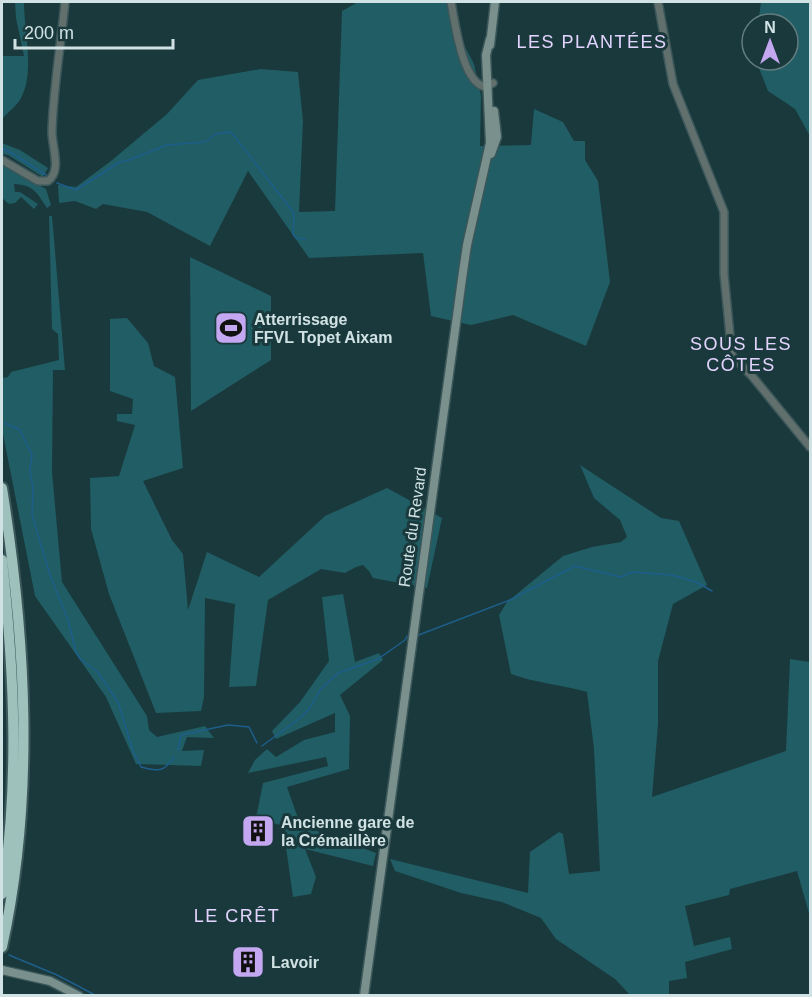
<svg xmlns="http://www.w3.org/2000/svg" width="812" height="997" font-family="Arial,sans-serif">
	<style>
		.green { fill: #205d64 }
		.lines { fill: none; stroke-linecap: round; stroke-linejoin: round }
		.stream { stroke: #1e5e8b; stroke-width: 1.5 }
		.tertiary-casing { stroke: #3b575a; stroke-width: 10 }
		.secondary-casing { stroke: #3b575a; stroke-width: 11 }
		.motorway-casing { stroke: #3b575a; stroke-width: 14 }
		.tertiary { stroke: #616f6d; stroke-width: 7 }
		.secondary { stroke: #7a908d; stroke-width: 8 }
		.motorway { stroke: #9fc1bc; stroke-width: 10 }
		.labels { text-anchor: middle; stroke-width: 6; stroke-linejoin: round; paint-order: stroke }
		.poi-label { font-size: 16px; font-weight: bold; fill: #d0e2e4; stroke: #1a393c; text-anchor: start }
		.street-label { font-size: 16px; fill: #d0e2e4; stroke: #1a393c }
		.neighbourhood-label { font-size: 18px; letter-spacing: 1.5px; fill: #e3d4fe; stroke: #1a393c }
	</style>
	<rect width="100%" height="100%" fill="#1a393c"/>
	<path class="green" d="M15,2H24C24,30 35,73 21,98C17,106 7,113 2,119V56H24L16,18Z
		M358,2H450L456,30L474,64L481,96L480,146L531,145L534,109L563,122L574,141H585V160L598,181L610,282L586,346L513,315L471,325L431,316L423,253L309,258L248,171L210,246L147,212L103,204L96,209L75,201L59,203L58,185L76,187L111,161L167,114L198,80L261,69L298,72L303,121L299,212L335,211L342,11Z
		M761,2H810V136L795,109L768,91L759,68V60H788V24H758Z
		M2,143L20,150L48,168L43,177L8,155L2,154Z
		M2,165L46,189L51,205L47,208C37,193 34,185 14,184L15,192H20L38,204L34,209L21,197L15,203L9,204L2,198Z
		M49,216H52L65,370H53L52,472L62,582L147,716L149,730L157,737L205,726L214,738L187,737L182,751L204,750L201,766L136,764L106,697L35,596L2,429V378L8,377L11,372L59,360L58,334L52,329Z
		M190,257L271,296V360L191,411Z
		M127,318L148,343L154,366L175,377L183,468L143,481L172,540L183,554L188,610L207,552L259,577L325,516L387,488L442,518L427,588L373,578L369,571L363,565L356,567L345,573L321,569L268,600L256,686L229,687L235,604L205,598L204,697L201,711L156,713L109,594L91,529L90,478L119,476L135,425L117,421V414H132L133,399L110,391V319Z
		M580,465L661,518L679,521L707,585L673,604L658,661V724L652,797L786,751L790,659L810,662V917L797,871L730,889L729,895L685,906L694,946L730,937L732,949L685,962L687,978L669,981V995H630L615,979L556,939L541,918L502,902L461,893L395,871L390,859L528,893L530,852L559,832L563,834L569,874L600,871L594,749L587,692C562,685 536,683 511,674L499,615L507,602L563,556L592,547L621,542L627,537L620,520L594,498Z
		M343,594L355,662L379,653L383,660L340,695L350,716L349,769L287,787L299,821L309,828L376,853L373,866L305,849L316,877L311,894L293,897L283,826L256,818L263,783L328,766L326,757L248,773L255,760L267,749L276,757L304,740L335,732V713L276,739L272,731L300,702L329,661L322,597Z"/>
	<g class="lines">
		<path class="stream" d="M2,148L15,155L46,175
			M57,183L76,190L120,162L129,160L167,145L205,142L216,134L231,132L294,213L293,234L296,238L305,239
			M5,423L20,430L32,455L30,471L33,488L32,515L50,575L68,620L76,652L81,660L97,671L118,702L133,751L141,767C159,771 163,773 174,757
			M416,636L510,600L575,566L621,577L632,572L672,575L696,582L712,591
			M262,746L300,718L310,708L320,690L338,673L378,659L405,640L407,636
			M178,750L181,735L228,725L249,727L257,743
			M9,955L57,975L97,996"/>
		<defs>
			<path id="tertiary" d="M451,2C455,22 462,84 486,87L493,83
				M658,2L673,84L724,212V274L732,356L752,376L810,447
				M2,160L38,181H48C62,171 52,147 52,132C53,89 61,45 65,2"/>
			<path id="secondary" d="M490,45L495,2
				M491,154L497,137L494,111
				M2,970L50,981L79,996
				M364,996L462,279L467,245L490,143L486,55L490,39"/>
			<path id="motorway" d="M2,488C26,639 35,797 2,947
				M2,560C14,670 20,784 2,894"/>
		</defs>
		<use href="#tertiary" class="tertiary-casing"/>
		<use href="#secondary" class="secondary-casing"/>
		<use href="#motorway" class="motorway-casing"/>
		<use href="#tertiary" class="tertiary"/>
		<use href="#secondary" class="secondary"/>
		<use href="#motorway" class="motorway"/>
	</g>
	<defs>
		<symbol id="stadium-square" viewBox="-11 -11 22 22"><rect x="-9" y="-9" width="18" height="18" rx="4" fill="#c4a7f1" stroke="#1a393c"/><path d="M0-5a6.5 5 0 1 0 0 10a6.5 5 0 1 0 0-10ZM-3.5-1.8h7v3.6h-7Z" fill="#111"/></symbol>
		<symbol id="building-square" viewBox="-11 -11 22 22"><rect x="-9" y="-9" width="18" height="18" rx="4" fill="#c4a7f1" stroke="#1a393c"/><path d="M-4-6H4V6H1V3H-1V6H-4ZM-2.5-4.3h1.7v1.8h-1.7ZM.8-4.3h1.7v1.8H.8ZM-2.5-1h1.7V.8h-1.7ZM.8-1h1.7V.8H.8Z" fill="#111"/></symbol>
	</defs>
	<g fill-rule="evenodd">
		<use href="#stadium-square" x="212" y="309" width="38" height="38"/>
		<use href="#building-square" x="239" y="812" width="38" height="38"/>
		<use href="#building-square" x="229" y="943" width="38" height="38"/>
	</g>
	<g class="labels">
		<g class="poi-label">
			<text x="254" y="325">Atterrissage<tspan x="254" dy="18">FFVL Topet Aixam</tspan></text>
			<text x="281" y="828">Ancienne gare de<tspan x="281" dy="18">la Crémaillère</tspan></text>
			<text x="271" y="968">Lavoir</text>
		</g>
		<g class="street-label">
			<text transform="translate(412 527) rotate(-82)" y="6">Route du Revard</text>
		</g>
		<g class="neighbourhood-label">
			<text x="592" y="48">LES PLANTÉES</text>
			<text x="741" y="350">SOUS LES<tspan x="741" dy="21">CÔTES</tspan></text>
			<text x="237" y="922">LE CRÊT</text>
		</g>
	</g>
	<rect width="812" height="997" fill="none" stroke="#d0e2e4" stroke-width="6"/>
	<g transform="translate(770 42)"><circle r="28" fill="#1a393c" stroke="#637d7f" stroke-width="1.5"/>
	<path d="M0-4.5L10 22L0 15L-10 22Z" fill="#c4a7f1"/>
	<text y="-9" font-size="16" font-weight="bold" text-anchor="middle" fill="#d0e2e4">N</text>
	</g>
	<path d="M15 39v9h158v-9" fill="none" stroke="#d0e2e4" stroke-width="3"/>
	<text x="24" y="39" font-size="18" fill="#d0e2e4" stroke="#1a393c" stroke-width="4.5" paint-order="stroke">200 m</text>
</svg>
